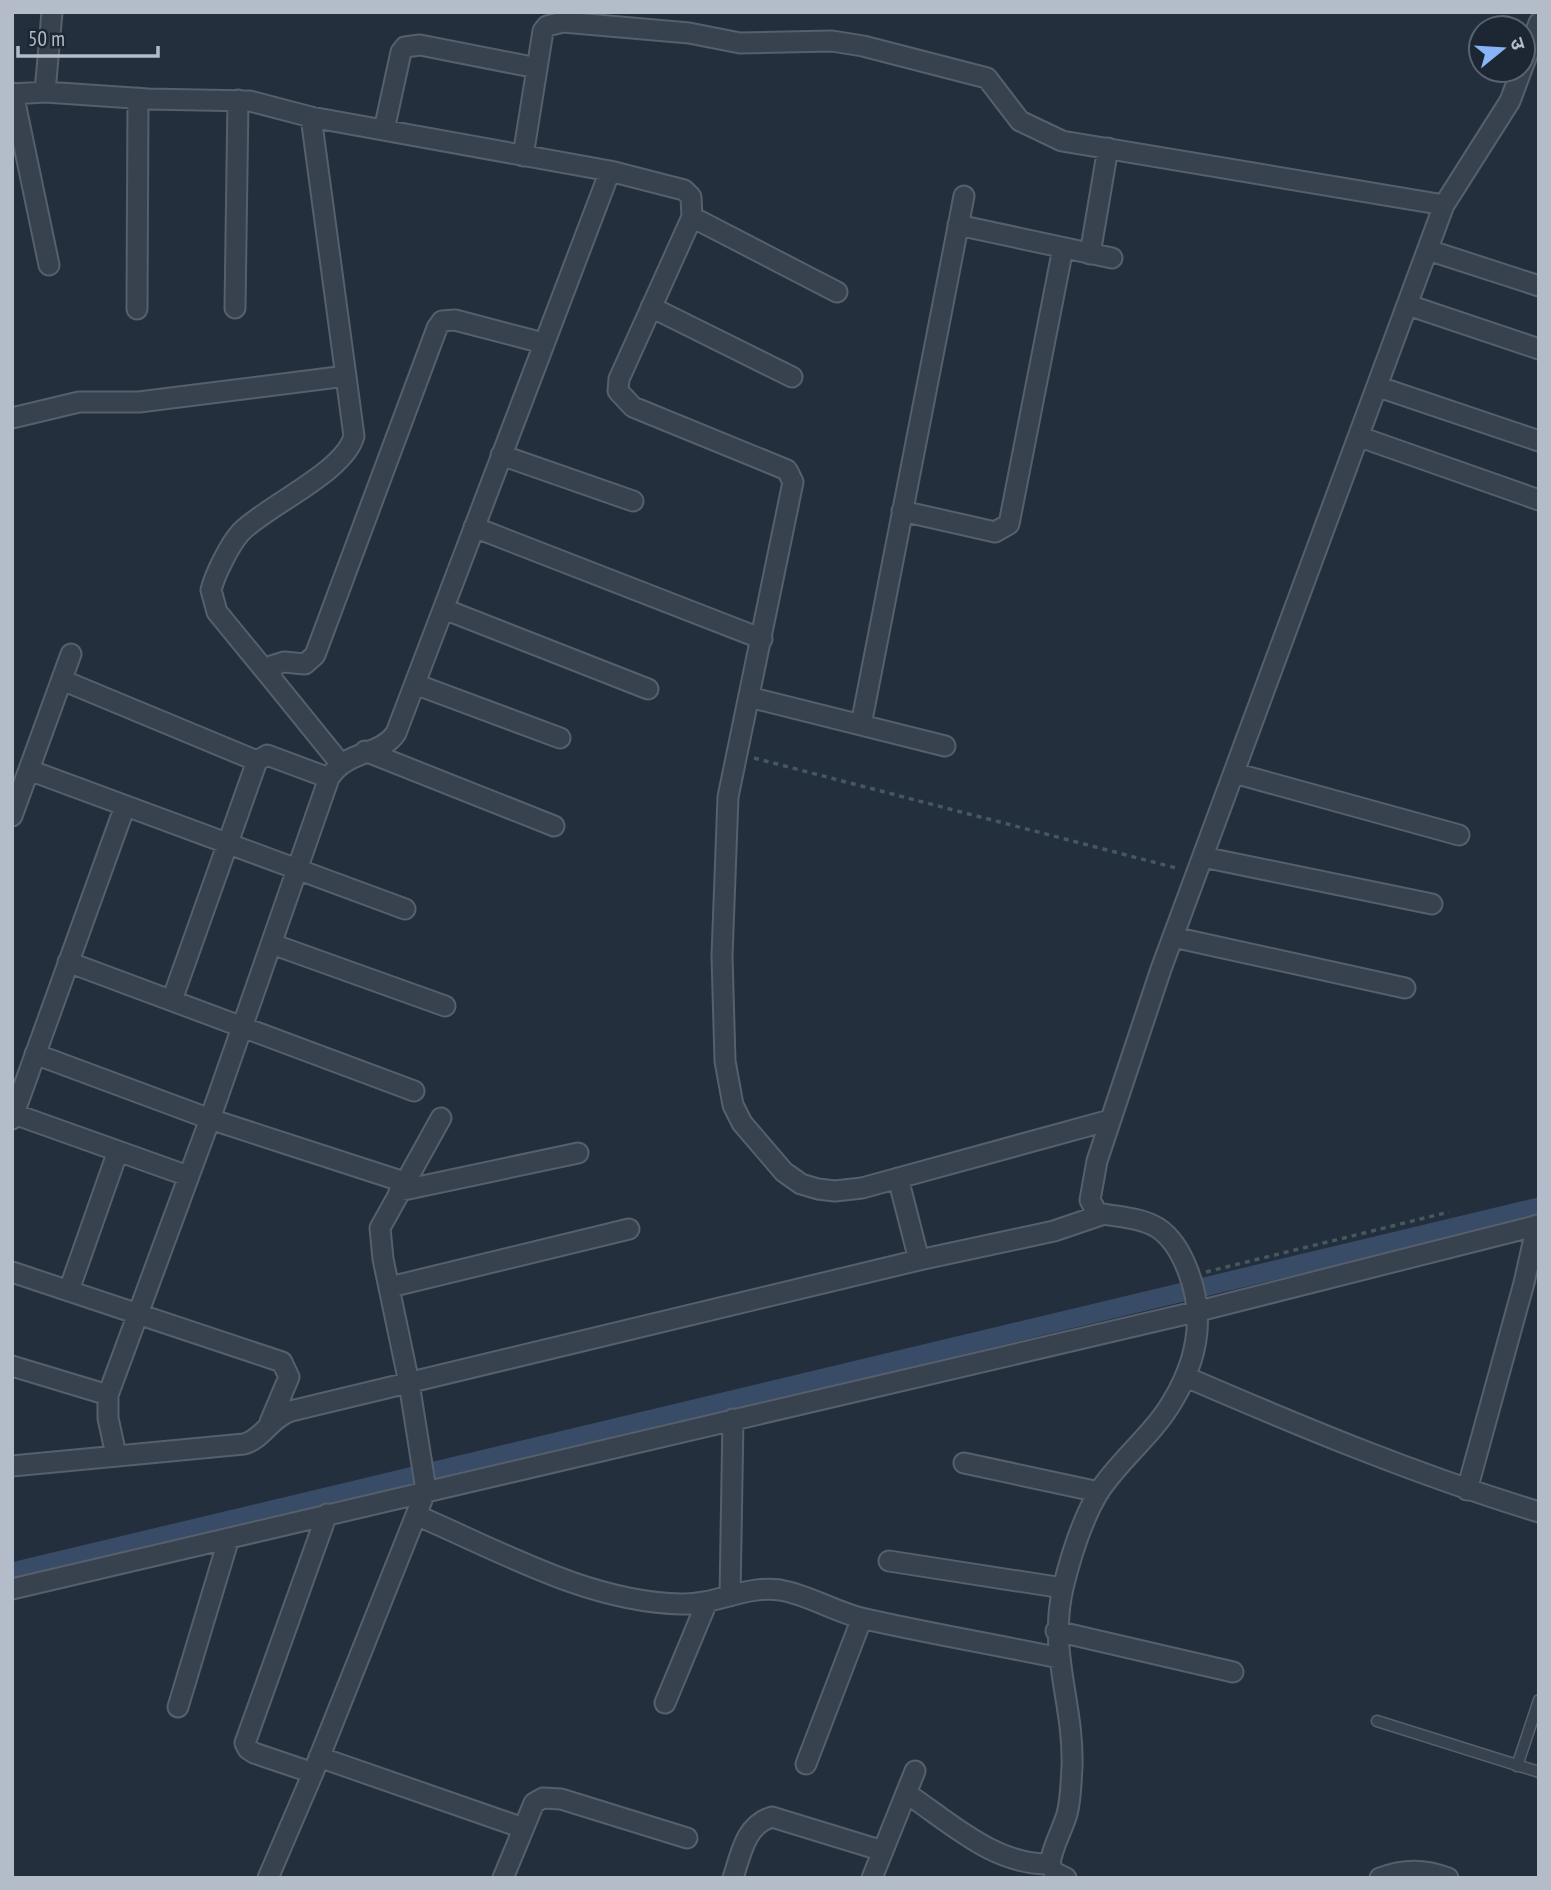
<svg xmlns="http://www.w3.org/2000/svg" width="1551" height="1890" font-family="'PT Sans Narrow','Noto Sans Devanagari',sans-serif">
	<style>
		.lines { fill: none; stroke-linecap: round; stroke-linejoin: round }
		.canal { stroke: #394c67; stroke-width: 19 }
		.lane-casing { stroke: #565f6c; stroke-width: 13 }
		.street-casing { stroke: #565f6c; stroke-width: 23 }
		.path { stroke: #44595c; stroke-width: 3.5; stroke-dasharray: 5 5; stroke-linecap: butt }
		.lane { stroke: #38414e; stroke-width: 10 }
		.street { stroke: #38414e; stroke-width: 19 }
	</style>
	<rect width="100%" height="100%" fill="#242f3e"/>
	<g class="lines">
		<path class="canal" d="M12,1572L1539,1207"/>
		<defs>
			<path id="lane" d="M1377,1721L1539,1772
				M1517,1766L1539,1700"/>
			<path id="street" d="M45,92L52,12
				M13,93L49,265
				M12,94L45,92L148,99L250,101L311,117L610,171L684,190L691,197L692,217L619,379L618,391L633,407L787,470L793,482L728,797L722,956L725,1061L733,1105L742,1123L784,1172L801,1184L818,1189L835,1191L862,1188L1110,1120
				M384,130L401,52L405,47L420,45L537,68
				M523,156L543,31L547,26L563,22L689,33L740,43L832,41L863,46L987,78L1020,121L1062,141L1444,205
				M692,217L837,292
				M958,225L1112,258
				M1428,250L1539,286
				M1090,254L1108,148
				M1408,305L1539,349
				M651,307L792,377
				M235,308L238,100
				M137,309L138,98
				M1379,387L1539,441
				M12,418L79,402H139L346,376
				M1360,437L1539,500
				M501,455L633,501
				M902,511L995,532L1009,524L1063,248
				M474,527L762,639
				M444,609L648,689
				M272,679L217,612L211,590C215,574 230,544 241,532C266,506 345,472 354,436L311,117
				M62,680L257,761
				M415,684L560,738
				M749,697L945,746
				M861,725L964,196
				M365,751L554,826
				M340,763L272,679L271,666L284,662L305,664L315,655L437,328L442,321L455,320L543,343
				M29,770L405,909
				M1234,773L1459,835
				M12,816L71,654
				M1203,857L1432,904
				M1173,937L1405,988
				M272,944L445,1006
				M68,962L414,1091
				M172,1000L257,761L267,755L329,778
				M35,1054L210,1119L404,1182
				M14,1114L188,1176
				M12,1119L125,806
				M898,1178L919,1260
				M399,1191L578,1153
				M12,1272L282,1362L289,1377L270,1422
				M390,1287L629,1229
				M69,1290L118,1151
				M12,1366L108,1395
				M1186,1377C1302,1427 1417,1475 1539,1512
				M116,1455L108,1418V1395L210,1119L329,778C347,749 380,757 396,733L610,171
				M964,1463L1099,1492
				M12,1466L244,1444C264,1438 270,1418 291,1411L919,1260L1054,1231L1104,1214
				M1467,1490L1524,1283L1537,1225
				M416,1515C500,1551 588,1602 681,1604C716,1605 746,1585 780,1590C809,1595 833,1611 861,1618C926,1633 993,1644 1059,1658
				M889,1561L1063,1588
				M12,1589L1199,1311L1539,1225
				M730,1596L733,1419
				M1056,1631L1233,1672
				M665,1703L707,1602
				M178,1707L229,1538
				M319,1757L523,1828
				M806,1764L862,1618
				M313,1773L254,1753L248,1749L245,1743L327,1514
				M906,1793C951,1823 994,1865 1050,1864
				M268,1878L313,1773L426,1490L409,1383L383,1259L380,1228L441,1118
				M503,1878L534,1803L543,1798L561,1799L687,1838
				M733,1878C741,1854 745,1825 772,1817L883,1851
				M872,1878L915,1771
				M1066,1878L1054,1872L1050,1864C1052,1847 1062,1831 1067,1814C1071,1799 1071,1782 1072,1767C1074,1702 1048,1654 1063,1588C1071,1555 1081,1522 1098,1493C1119,1460 1152,1436 1172,1402C1197,1361 1206,1317 1188,1271C1182,1255 1173,1238 1158,1228C1140,1217 1118,1217 1097,1213L1090,1200L1097,1161L1161,969L1444,205L1510,101L1539,23
				M1380,1878C1404,1869 1424,1869 1448,1878"/>
		</defs>
		<use href="#lane" class="lane-casing"/>
		<use href="#street" class="street-casing"/>
		<path class="path" d="M754,758L1180,869
			M1206,1272L1449,1212"/>
		<use href="#lane" class="lane"/>
		<use href="#street" class="street"/>
	</g>
	<rect width="1551" height="1890" fill="none" stroke="#b4bcc9" stroke-width="28"/>
	<g transform="translate(1502 49) rotate(72)"><circle r="33" fill="#1d2633" stroke="#59626f" stroke-width="2"/>
	<path d="M0-5L12 26L0 18L-12 26Z" fill="#8ab4f8"/>
	<text y="-10" font-size="19" font-weight="bold" text-anchor="middle" fill="#b4bcc9">उ</text>
	</g>
	<path d="M18 46v10h140v-10" fill="none" stroke="#b4bcc9" stroke-width="3.5"/>
	<text x="28" y="46" font-size="21" fill="#b4bcc9" stroke="#1d2633" stroke-width="5" paint-order="stroke">50 m</text>
</svg>
